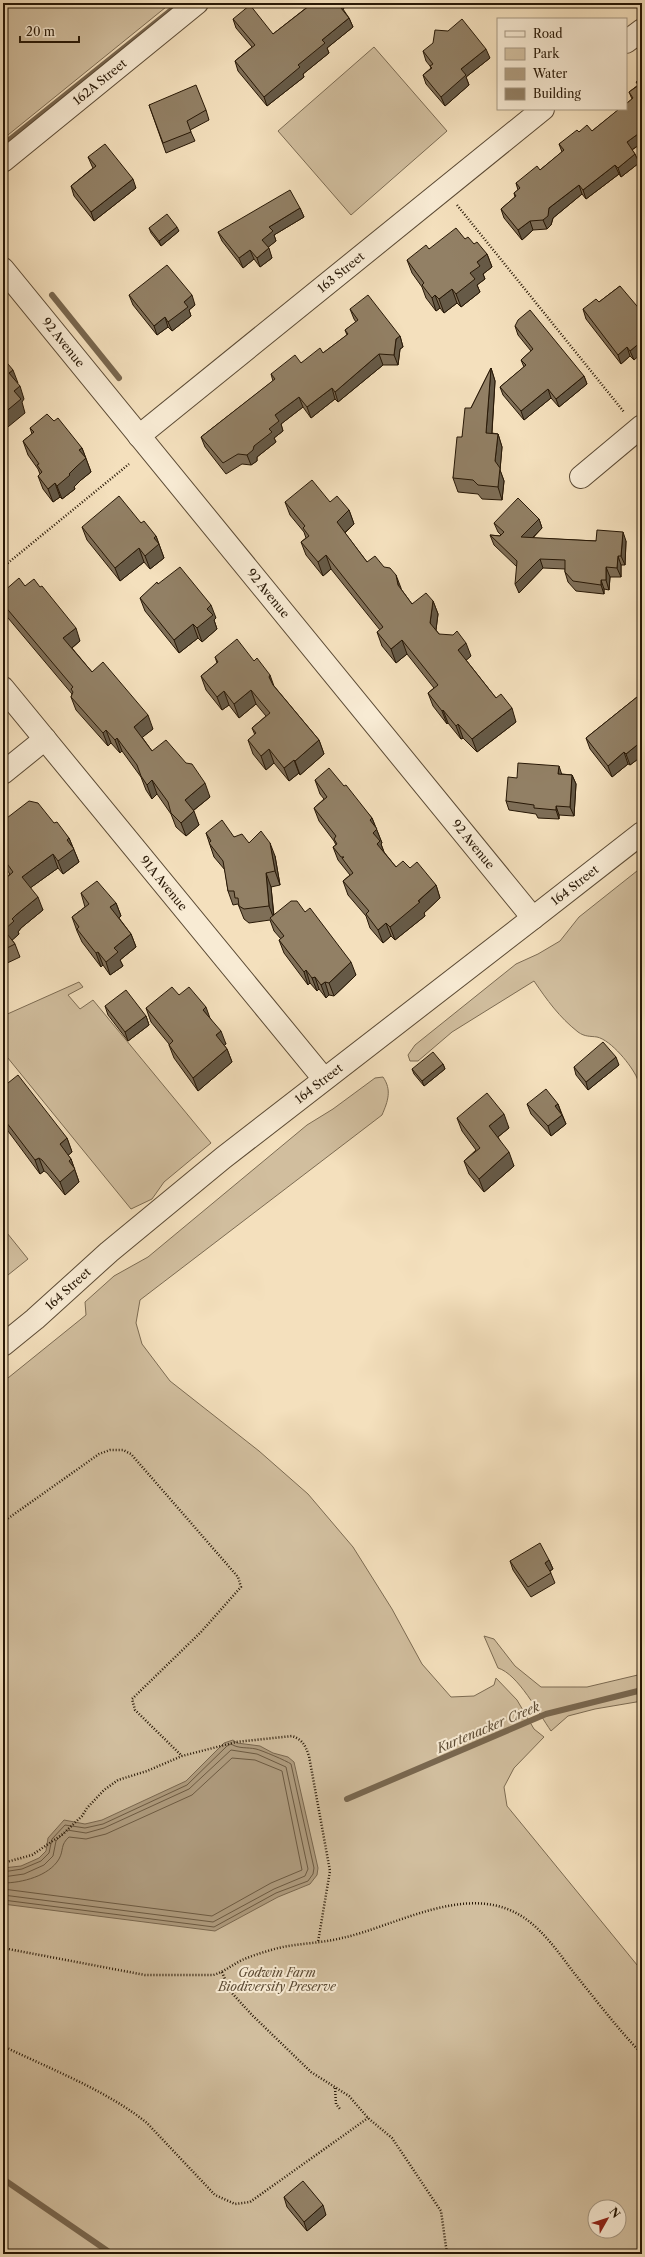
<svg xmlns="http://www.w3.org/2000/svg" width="645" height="2257" font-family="'Libre Caslon Text',serif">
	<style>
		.green { fill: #d1be9e; stroke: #7c6b52; fill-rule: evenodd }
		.water { fill: #af9c7f; stroke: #79674f }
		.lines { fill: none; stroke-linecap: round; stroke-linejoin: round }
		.shore { stroke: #6c5a42; stroke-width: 1 }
		.stream { stroke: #79674f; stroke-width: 6 }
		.minor-casing { stroke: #5b4a34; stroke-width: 24 }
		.tertiary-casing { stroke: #5b4a34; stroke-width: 24 }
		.path { stroke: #281806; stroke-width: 2.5; stroke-dasharray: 1 2; stroke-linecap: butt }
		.minor { stroke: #f8ebd4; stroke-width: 22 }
		.tertiary { stroke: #f8ebd4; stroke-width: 22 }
		.wall { fill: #7e6e57; stroke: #281806 }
		.shaded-wall { fill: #665a47; stroke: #281806 }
		.building { fill: #928065; stroke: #281806 }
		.labels { text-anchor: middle; stroke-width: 4; stroke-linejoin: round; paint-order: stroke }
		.street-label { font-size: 12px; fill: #281806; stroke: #f8ebd4 }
		.park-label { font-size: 12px; font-style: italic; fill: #5b4a34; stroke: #f8ebd4 }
		.water-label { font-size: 13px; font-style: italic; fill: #5e4d36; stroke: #f8ebd4 }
	</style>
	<rect width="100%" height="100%" fill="#f4e0bd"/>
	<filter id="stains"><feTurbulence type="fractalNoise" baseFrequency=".005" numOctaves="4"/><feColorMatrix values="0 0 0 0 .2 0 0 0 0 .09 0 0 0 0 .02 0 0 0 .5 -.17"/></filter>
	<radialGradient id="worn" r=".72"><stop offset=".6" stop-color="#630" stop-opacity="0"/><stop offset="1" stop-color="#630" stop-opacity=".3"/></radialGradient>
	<path class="green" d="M3,3H171L3,139Z
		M374,47L447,131L351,215L278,131Z
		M642,867V1093C640,1088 639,1083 637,1078C632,1066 611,1040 597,1037C590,1036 585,1037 578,1032C559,1017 547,1000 534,981L452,1032L418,1061H410L408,1055L415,1045L501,976L516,964L538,954L560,941L579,917Z
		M79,982L83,987L68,995L80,1009L93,1000L211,1143L164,1182L152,1199L131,1209L3,1052V1016Z
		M383,1077C392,1090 388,1101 382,1115L140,1300L136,1323L142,1344L170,1381L259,1451L308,1494L353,1547L392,1609L422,1664L451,1697L474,1696L494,1685L496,1678L517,1700L534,1729L544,1737L514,1768L504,1787L507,1806L642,1971V2254H3V1382L86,1315L85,1302L114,1276L148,1257L307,1125L333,1109L375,1078ZM595,2207H619V2231H595Z
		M3,1228L28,1259L3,1279Z
		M484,1636L494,1639L515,1666L541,1687H587L642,1674V1701L595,1709L568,1716L551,1731C539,1714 518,1674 498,1668Z"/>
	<path class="water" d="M233,1740L237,1743L260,1746L273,1753L288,1757L294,1762L318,1868L317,1875L310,1884L278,1897L215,1931L3,1904V1868L21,1866L39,1858L46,1851L48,1838L64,1820L85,1824L102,1820L186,1781L224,1743Z"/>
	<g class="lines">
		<path class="shore" d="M3,1872L22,1869L41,1861L49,1853L52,1839L65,1825L85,1828L103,1824L187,1785L227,1746L231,1744C239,1749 247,1747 256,1749C261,1750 287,1761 291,1764L314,1868L313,1874L308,1881L276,1893L214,1927L3,1900
			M3,1877L24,1874L44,1865L53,1856L56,1841L67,1830L86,1833L104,1828L189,1789L231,1750L257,1754L286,1767L308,1869L305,1876L274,1889L213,1922L3,1895
			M3,1883C22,1883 49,1876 59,1859C64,1850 60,1845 69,1837L86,1839L106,1834L192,1795L232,1758L255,1760L282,1771L302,1870L271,1883L212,1916L3,1889"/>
		<path class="stream" d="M3,145L180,3
			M52,295L119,378
			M347,1799L546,1714L642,1690
			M3,2179L112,2254"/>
		<defs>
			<g id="minor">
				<path d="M626,42L642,30"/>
				<path id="s1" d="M3,161L197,3"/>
				<path id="s2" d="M139,436L543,109"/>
				<path d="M581,477L642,426"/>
				<path id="s3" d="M3,688L324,1079"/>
				<path d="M3,773L45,739"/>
				<path id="s4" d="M3,1345L35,1319L109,1252L223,1158L533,918"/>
			</g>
			<g id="tertiary">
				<path id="s5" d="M3,269L533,918L642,833"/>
			</g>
		</defs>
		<use href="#minor" class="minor-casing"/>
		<use href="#tertiary" class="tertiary-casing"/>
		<path class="path" d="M457,205L624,412
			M3,567L129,464
			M3,1522L99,1454L110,1450H123L131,1454L238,1577L241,1587L201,1632L132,1699L135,1710L182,1756
			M3,1863L32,1855L63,1834L82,1816L87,1808L104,1790L118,1780L147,1771L182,1756L236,1742L292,1736C303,1740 305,1745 309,1756L330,1871L318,1942
			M3,1948L145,1975H213C224,1972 232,1965 242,1960C251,1956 261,1953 271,1950C294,1943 318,1944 342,1938C397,1926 468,1881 523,1917C544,1931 559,1953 574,1973C596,2000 617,2028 642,2054
			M222,1972L230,1991L252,2015L311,2072L349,2096L368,2118L392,2138L441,2211L447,2254
			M3,2046C50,2069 106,2090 147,2123L215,2195L235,2204L250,2202L368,2118
			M335,2088L336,2104L340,2109"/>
		<use href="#minor" class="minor"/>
		<use href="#tertiary" class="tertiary"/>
	</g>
	<path class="wall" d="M302,3H350L343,9L349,18L353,27L327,48L329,53L303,74L304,77L267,106L238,71L235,61L252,47L236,28L233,19L273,34L306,8Z
		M423,51L490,58L466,77L469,85L445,106L426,84L423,75L431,68L430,66L426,61Z
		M642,77V143L632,150L635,154L639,163L621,177L619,174L586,199L582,194L553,218L551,225L547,229L533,230L522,240L504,218L501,209L515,197L514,193L518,190L516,183L540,170L562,152L559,144L579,132L592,131L632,99L629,92L638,85L636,82Z
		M149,105L206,110L209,120L190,130L195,141L166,153Z
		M88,157L136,188L94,221L74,196L71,186L93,168L92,166Z
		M300,208L304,217L274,235L276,241L268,247L272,258L260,267L254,259L243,268L222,241L218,232Z
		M149,228L179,231L161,246L151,233Z
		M465,239L474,244L487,254L492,267L483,274L485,279L477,285L480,292L461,307L457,303L444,313L440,308L436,311L426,298L422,287L412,273L407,260L429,249Z
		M620,286L634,360L630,356L621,364L586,319L583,309L599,302Z
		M129,295L195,305L189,310L191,316L172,331L168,327L157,335L133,305Z
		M350,309L400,336L403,347L400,349L398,365H383L338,402L335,399L311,418L303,407L281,424L283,431L274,438L276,442L257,457V461L251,465L242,464L226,474L205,447L201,437L273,381L271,374L301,363L323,353L347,335L345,330L356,322L354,319Z
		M515,326L584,376L587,384L559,407L551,398L524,420L503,395L500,387L524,367L521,360L531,351L518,335Z
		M491,368L495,381L492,433L498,434L502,447L500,470L504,481L502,500L482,499L478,494L458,492L453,478L462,437L471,408Z
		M54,421L82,448L91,472L81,480L74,487L75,489L62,499L60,497L53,502L43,489L38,476L40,474L38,469L28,455L23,441L32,434L30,428Z
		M285,502H330L349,510L354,524L345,533L367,562L401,589L412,604L433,601L438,614L436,630L439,634L471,656L466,660L496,698L516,722L477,752L463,738L461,739L448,723L447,724L433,706L428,693L434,688L407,654L396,663L382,646L377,632L380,630L331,569L323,576L306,555L301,542L306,538L304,532L290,515Z
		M539,519L542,528L533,538L596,541H626L625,565H621V577H610L609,590L604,589V594L576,591L568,582L565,572V569L543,568L519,593L517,567L494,545L490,535L500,536L501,535L498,532L494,523Z
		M141,523L156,536L164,558L150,569L144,562L120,581L87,540L82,527Z
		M158,584L216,618L214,620L217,629L202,642L198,638L179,653L145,611L140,598Z
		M25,586L80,641L72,648L92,672L153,729L142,737L152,751L210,797L193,811L199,825L186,836L176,827L171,814L157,794L152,799L146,790L141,777L122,751L120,753L111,743L108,746L76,710L71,697L72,694L3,612V592Z
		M215,657L274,686L319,740L324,754L300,775L299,773L289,781L274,763L266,770L253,754L248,740L255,735L252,728L266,716L256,704L239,718L229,705L222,710L206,690L201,676L217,663Z
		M642,693V756L630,765L628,764L612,777L590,749L586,738Z
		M562,774L572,775L576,784L574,816L559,815V819L538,818L536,814L509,810L506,801L517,778Z
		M315,780L344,786L372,818L382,843L381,844L384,852L396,867L410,868L436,885L440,898L424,913L425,916L395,940L391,936L383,943L370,928L366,916L348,895L343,881L350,875L338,860L333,847L336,845L334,841L319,821L314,808L324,799L320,794Z
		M3,821L54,823L69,838L79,862L63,874L58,868L30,888L43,910L21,928L18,932L19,934L12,940L15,944L20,957L3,965V881L10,874L3,865Z
		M206,833L234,837L249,843L275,856L280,885L271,887L274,915L356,975L334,996L329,995L326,998L319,989L317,991L310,983L308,985L284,953L279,940L281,939L274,931L270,920L249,923L244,919L238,904L233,905L228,891L225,870L214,857Z
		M81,893L116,903L121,916L119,918L131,934L136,947L120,960L123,966L110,975L103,965L101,967L82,942L77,931L72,917L85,907Z
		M179,995L210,1018L226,1044L224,1045L227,1049L232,1062L198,1091L174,1058L169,1045V1044L151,1022L146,1008Z
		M105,1006L146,1016L149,1025L128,1041L108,1015Z
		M443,1064L445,1069L424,1086L414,1074L412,1069Z
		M619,1065L588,1090L576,1075L574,1067Z
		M3,1087L67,1138L72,1152L68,1155L71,1159L79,1182L65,1195L47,1173L44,1171L40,1174L5,1127L3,1122Z
		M527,1104H558L566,1124L551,1136L531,1114Z
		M457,1118L509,1128L498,1137L514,1166L484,1192L469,1174L464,1161L476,1150L462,1131Z
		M549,1560L553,1569L550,1571L555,1583L531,1597L513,1570L510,1561Z
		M284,2197L326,2215L307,2231L287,2207Z"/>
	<path class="shaded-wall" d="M337,3H350L340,11Z
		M349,18L353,27L327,48L329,53L303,74L304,77L267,106L264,97L298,65L322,40Z
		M486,49L490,58L466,77L469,85L445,106L441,97L461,69Z
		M642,131V143L630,151L627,142Z
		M635,154L639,163L621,177L618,168Z
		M615,165L619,174L586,199L583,190Z
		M133,179L136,188L94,221L91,212Z
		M579,185L582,194L553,218L551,225L547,229L543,220L549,208Z
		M300,208L304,217L274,235L276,241L266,249L262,240L269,227Z
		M530,221L533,230L522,240L518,230Z
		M177,227L179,231L161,246L159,241Z
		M269,248L272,258L260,267L257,258Z
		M250,250L254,259L243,268L239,258Z
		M487,254L492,267L483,274L485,279L477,285L480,292L461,307L456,294L470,273L477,262Z
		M452,289L457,303L444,313L439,299Z
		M192,295L195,305L189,310L191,316L172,331L168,322L184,302Z
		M435,295L440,308L436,311L432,298Z
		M165,317L168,327L157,335L154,326Z
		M400,336L403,347L400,349L398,365L394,355L396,339Z
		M642,341V353L634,360L630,351Z
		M627,347L630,356L621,364L618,355Z
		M379,354L383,365L338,402L335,392Z
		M491,368L495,381L491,446L486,433Z
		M13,370L18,383L14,386L9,373Z
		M584,376L587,384L559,407L556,399Z
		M20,386L24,399L22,402L25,413L3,431V414L14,391Z
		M332,388L335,399L311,418L307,407Z
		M548,389L551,398L524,420L521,411Z
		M299,397L303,407L281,424L283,431L274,438L276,442L257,457V461L251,465L247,455L254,446L269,429L275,415Z
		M498,434L502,447L500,470L504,481L502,500L498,487L495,461Z
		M82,448L91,472L81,480L74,487L75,489L62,499L57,486L69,474L79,450Z
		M55,483L60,497L53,502L48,489Z
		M349,510L354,524L342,535L337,522Z
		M539,519L542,528L524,546L521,537Z
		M623,532L626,541L625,565L621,556Z
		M156,536L164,558L150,569L145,556L154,538Z
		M139,548L144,562L120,581L115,568Z
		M326,555L331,569L323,576L318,562Z
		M618,556L621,565V577L617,568Z
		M540,559L543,568L519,593L515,584Z
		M606,567L610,577L609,590L606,580Z
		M396,575L401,588L403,599L398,585Z
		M601,580L604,589V594L601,585Z
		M433,601L438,614L435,637L430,623Z
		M211,605L216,618L214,620L217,629L202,642L197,628L207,609Z
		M193,624L198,638L179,653L174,640Z
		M76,628L80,641L68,651L63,638Z
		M402,640L407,654L396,663L391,649Z
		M466,643L471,656L463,663L458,650Z
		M270,675L275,689L269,677Z
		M251,690L256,704L239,718L234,704Z
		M224,691L229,705L222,710L217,697Z
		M512,708L516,722L477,752L472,739Z
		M443,710L448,723L447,724L442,711Z
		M148,715L153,729L139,740L134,727Z
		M458,724L463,738L461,739L456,726Z
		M106,730L111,743L108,746L103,733Z
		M117,738L122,751L120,753L115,740Z
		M319,740L324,754L300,775L295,761Z
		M642,741V756L630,765L626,754Z
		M269,749L274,763L266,770L261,756Z
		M624,752L628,764L612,777L608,766Z
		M294,760L299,773L289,781L284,768Z
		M559,766L562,775L558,774Z
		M572,775L576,784L574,816L570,807Z
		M152,780L157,794L152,799L147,785Z
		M205,783L210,797L190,813L185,800Z
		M556,806L559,815V819L556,810Z
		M194,811L199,825L186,836L181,823Z
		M372,818L382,843L381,844L385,855L382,857L373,833L370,820Z
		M69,838L79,862L63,874L58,861L67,840Z
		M270,843L275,856L280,885L275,871Z
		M53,854L58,868L26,891L22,877Z
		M266,873L271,887L274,919L269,906Z
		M436,885L440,898L424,913L425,916L395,940L390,927Z
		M38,897L43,910L21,928L18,932L19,934L9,943L4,930L12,919L16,915Z
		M116,903L121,916L115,921L110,907Z
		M386,923L391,936L383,943L378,930Z
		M131,934L136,947L120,960L123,966L110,975L106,962L114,948Z
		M98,952L103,965L101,967L96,953Z
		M351,962L356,975L334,996L329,983Z
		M306,970L310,983L308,985L304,972Z
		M315,977L319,989L317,991L312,978Z
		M325,982L329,995L326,998L321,985Z
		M206,1007L211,1021L203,1010Z
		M146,1016L149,1025L128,1041L125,1032Z
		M221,1031L226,1044L221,1048L216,1035Z
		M227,1049L232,1062L198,1091L193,1078Z
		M616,1057L619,1065L588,1090L586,1082Z
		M443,1064L445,1069L424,1086L422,1081Z
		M558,1104L561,1113L559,1115L555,1106Z
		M504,1114L509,1128L494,1140L489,1126Z
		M562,1115L566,1124L551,1136L548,1126Z
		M67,1138L72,1152L65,1158L60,1144Z
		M509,1152L514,1166L484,1192L479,1179Z
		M39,1158L44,1171L40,1174L35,1160Z
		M71,1159L79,1182L65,1195L60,1182L69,1161Z
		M549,1560L553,1569L548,1572L545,1563Z
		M323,2205L326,2215L307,2231L304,2222Z"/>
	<path class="building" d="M307,3H337L349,18L322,40L325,43L298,65L300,67L264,97L235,61L255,45L233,19L250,5L273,34L309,6Z
		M462,19L486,49L461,69L466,75L441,97L423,75L432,68L430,66L433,64L423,51L433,43L435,30L448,31Z
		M642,77V131L627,142L635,154L618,168L615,165L583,190L579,185L549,208L548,216L543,220L530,221L518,230L501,209L516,196L514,193L520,188L516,183L537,166L540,170L564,150L559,144L577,130L579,132L587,125L592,131L619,109H626V104L633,98L629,92L639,85L636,82Z
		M196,85L206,110L187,121L191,132L163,143L149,105Z
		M105,144L133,179L91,212L71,186L96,166L88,157Z
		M290,190L300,208L269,227L273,231L262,240L269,248L257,258L250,250L239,258L218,232Z
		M167,214L177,227L159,241L149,228Z
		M456,228L465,239L468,237L474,244L477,242L487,254L477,262L480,266L470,273L475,279L456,294L452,289L439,299L435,295L432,298L422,285L424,283L407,260L426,245L429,249Z
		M167,265L192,295L184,302L188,307L168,322L165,317L154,326L129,295Z
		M620,286L642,312V341L630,351L627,347L618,355L583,309L596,299L599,302Z
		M368,295L400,336L396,339L394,355L379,354L335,392L332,388L307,407L299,397L275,415L279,421L269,429L272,432L254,446L253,450L247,455L238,454L223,463L201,437L275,379L271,374L295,355L301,363L320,348L323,353L348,334L345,330L358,320L350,309Z
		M530,310L584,376L556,399L548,389L521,411L500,387L526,365L521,360L533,349L515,326L518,320Z
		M3,358L13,370L9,373L20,386L14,391L21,399L3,414Z
		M491,368L486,433L498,434L495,461L500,468L498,487L478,485L473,480L453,478L457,437H462L465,408H471Z
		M47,414L54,421L58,418L82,448L79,450L86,458L76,467L69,474L70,475L57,486L55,483L48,489L38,476L42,472L37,465L39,464L23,441L34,432L30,428Z
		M312,480L330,502L337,496L349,510L337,522L367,562L375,556L384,567L390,568L396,575L398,585L412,604L426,593L433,601L430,623L439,634L453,635L457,631L466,643L458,650L496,698L501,694L512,708L472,739L458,724L456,726L443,710L442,711L428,693L438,685L402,640L391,649L377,632L383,627L326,555L318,562L301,542L309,536L303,528L305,526L285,502Z
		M119,496L141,523L144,521L156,536L154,538L159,544L145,556L139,548L115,568L82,527Z
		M518,498L539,519L521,537L596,541L597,530L623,532L621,556H618L617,568L606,567V580H601V585L573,581L565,572V560L540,559L515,584L517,561L490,535L500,536L504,532L494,523Z
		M180,567L211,605L207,609L213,615L197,628L193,624L174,640L140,598L157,582L158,584Z
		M19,578L25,586L34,579L40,587L42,586L76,628L63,638L92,672L103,662L148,715L134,727L152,751L166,740L186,763L192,764L205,783L185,800L194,811L181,823L171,813L168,802L152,780L147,785L141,776L137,765L117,738L115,740L106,730L103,733L71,697L73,692L71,689L73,687L3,604V592Z
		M237,639L254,661L257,658L270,675L269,677L273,685L319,740L295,761L294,760L284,768L269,749L261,756L248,740L256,733L252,728L270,713L251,690L234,704L224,691L217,697L201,676L218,662L215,657Z
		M642,693V741L626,754L624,752L608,766L586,738Z
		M518,763L559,766L558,774L572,775L570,807L556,806V810L534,808V805L506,801L508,777L517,778Z
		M329,768L344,786L346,785L372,818L370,820L377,829L373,833L380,841L377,844L396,867L403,861L410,868L417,862L436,885L418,901L420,902L390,927L386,923L378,930L366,914L369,911L343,881L353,873L342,858L344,857H341L333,847L337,844L334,839L336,836L314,808L327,797L315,780Z
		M29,801L38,803L54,823L57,822L69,838L67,840L74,849L58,861L53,854L22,877L38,897L16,915L12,919L14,921L4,930L15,944L3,950V881L13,872L3,858V821Z
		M222,820L234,837L242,834L249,843L261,831L270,843L275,871L266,873L269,906L244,909L239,906L238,898H235L234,891H228L223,861L209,843L211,841L206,833Z
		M97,881L116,903L110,907L131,934L114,948L118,952L106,962L98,952L96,953L77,929L79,927L72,917L89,904L81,893Z
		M291,901H297L305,912L310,908L351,962L329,983L325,982L321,985L315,977L312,978L306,970L304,972L279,940L284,936L270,918Z
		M172,987L179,995L189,987L206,1007L203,1010L221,1031L216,1035L227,1049L193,1078L169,1045L173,1041L146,1008Z
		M126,990L146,1016L125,1032L105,1006Z
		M603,1042L616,1057L586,1082L574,1067Z
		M433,1052L443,1064L422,1081L412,1069Z
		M18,1075L67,1138L60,1144L71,1159L69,1161L75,1169L60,1182L42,1160L39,1158L35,1160L3,1118V1087Z
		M546,1089L558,1104L555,1106L562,1115L548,1126L527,1104Z
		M487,1093L504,1114L489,1126L509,1152L479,1179L464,1161L480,1148L457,1118Z
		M540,1543L549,1560L545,1563L551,1573L528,1587L510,1561Z
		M303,2181L323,2205L304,2222L284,2197Z"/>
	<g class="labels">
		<g class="street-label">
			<text dy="4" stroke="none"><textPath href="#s1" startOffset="125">162A Street</textPath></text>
			<text dy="4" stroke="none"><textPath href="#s2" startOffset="260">163 Street</textPath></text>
			<text dy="4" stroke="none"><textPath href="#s5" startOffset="95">92 Avenue</textPath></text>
			<text dy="4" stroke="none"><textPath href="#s5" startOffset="419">92 Avenue</textPath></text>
			<text dy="4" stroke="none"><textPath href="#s5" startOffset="743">92 Avenue</textPath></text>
			<text dy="4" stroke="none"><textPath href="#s3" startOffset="253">91A Avenue</textPath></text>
			<text dy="4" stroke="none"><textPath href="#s5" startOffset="891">164 Street</textPath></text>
			<text dy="4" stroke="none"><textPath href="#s4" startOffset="410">164 Street</textPath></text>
			<text dy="4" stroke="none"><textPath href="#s4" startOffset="86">164 Street</textPath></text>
		</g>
		<g class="park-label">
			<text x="277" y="1977">Godwin Farm<tspan x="277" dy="14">Biodiversity Preserve</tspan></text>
		</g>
		<g class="water-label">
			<text transform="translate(488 1727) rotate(-23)" y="5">Kurtenacker Creek</text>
		</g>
	</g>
	<rect width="645" height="2257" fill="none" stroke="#f4e0bd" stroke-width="16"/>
	<rect x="4" y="4" width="637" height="2249" fill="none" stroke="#281806" stroke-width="2"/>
	<rect x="8" y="8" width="629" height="2241" fill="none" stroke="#281806"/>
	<rect x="497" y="18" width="130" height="92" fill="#f8ebd4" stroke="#a59782"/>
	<rect x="505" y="31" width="20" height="6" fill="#f8ebd4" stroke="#a59782"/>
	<text x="533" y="38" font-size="12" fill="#281806">Road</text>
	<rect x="505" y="48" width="20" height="12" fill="#d1be9e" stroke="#a59782"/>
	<text x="533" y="58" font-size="12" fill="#281806">Park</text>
	<rect x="505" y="68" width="20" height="12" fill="#af9c7f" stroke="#a59782"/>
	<text x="533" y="78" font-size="12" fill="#281806">Water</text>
	<rect x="505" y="88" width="20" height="12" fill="#928065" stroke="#a59782"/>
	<text x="533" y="98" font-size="12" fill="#281806">Building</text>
	<g transform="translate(607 2219) rotate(51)"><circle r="19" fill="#f8ebd4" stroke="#a59782"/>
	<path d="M0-3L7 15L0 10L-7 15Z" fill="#8f2418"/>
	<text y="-6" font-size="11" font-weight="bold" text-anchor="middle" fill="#281806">N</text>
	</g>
	<path d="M20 36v6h59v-6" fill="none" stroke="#281806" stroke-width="2"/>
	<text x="26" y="36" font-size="12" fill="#281806" stroke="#f8ebd4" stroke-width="3" paint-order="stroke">20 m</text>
	<rect width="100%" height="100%" filter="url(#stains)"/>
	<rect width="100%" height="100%" fill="url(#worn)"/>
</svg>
